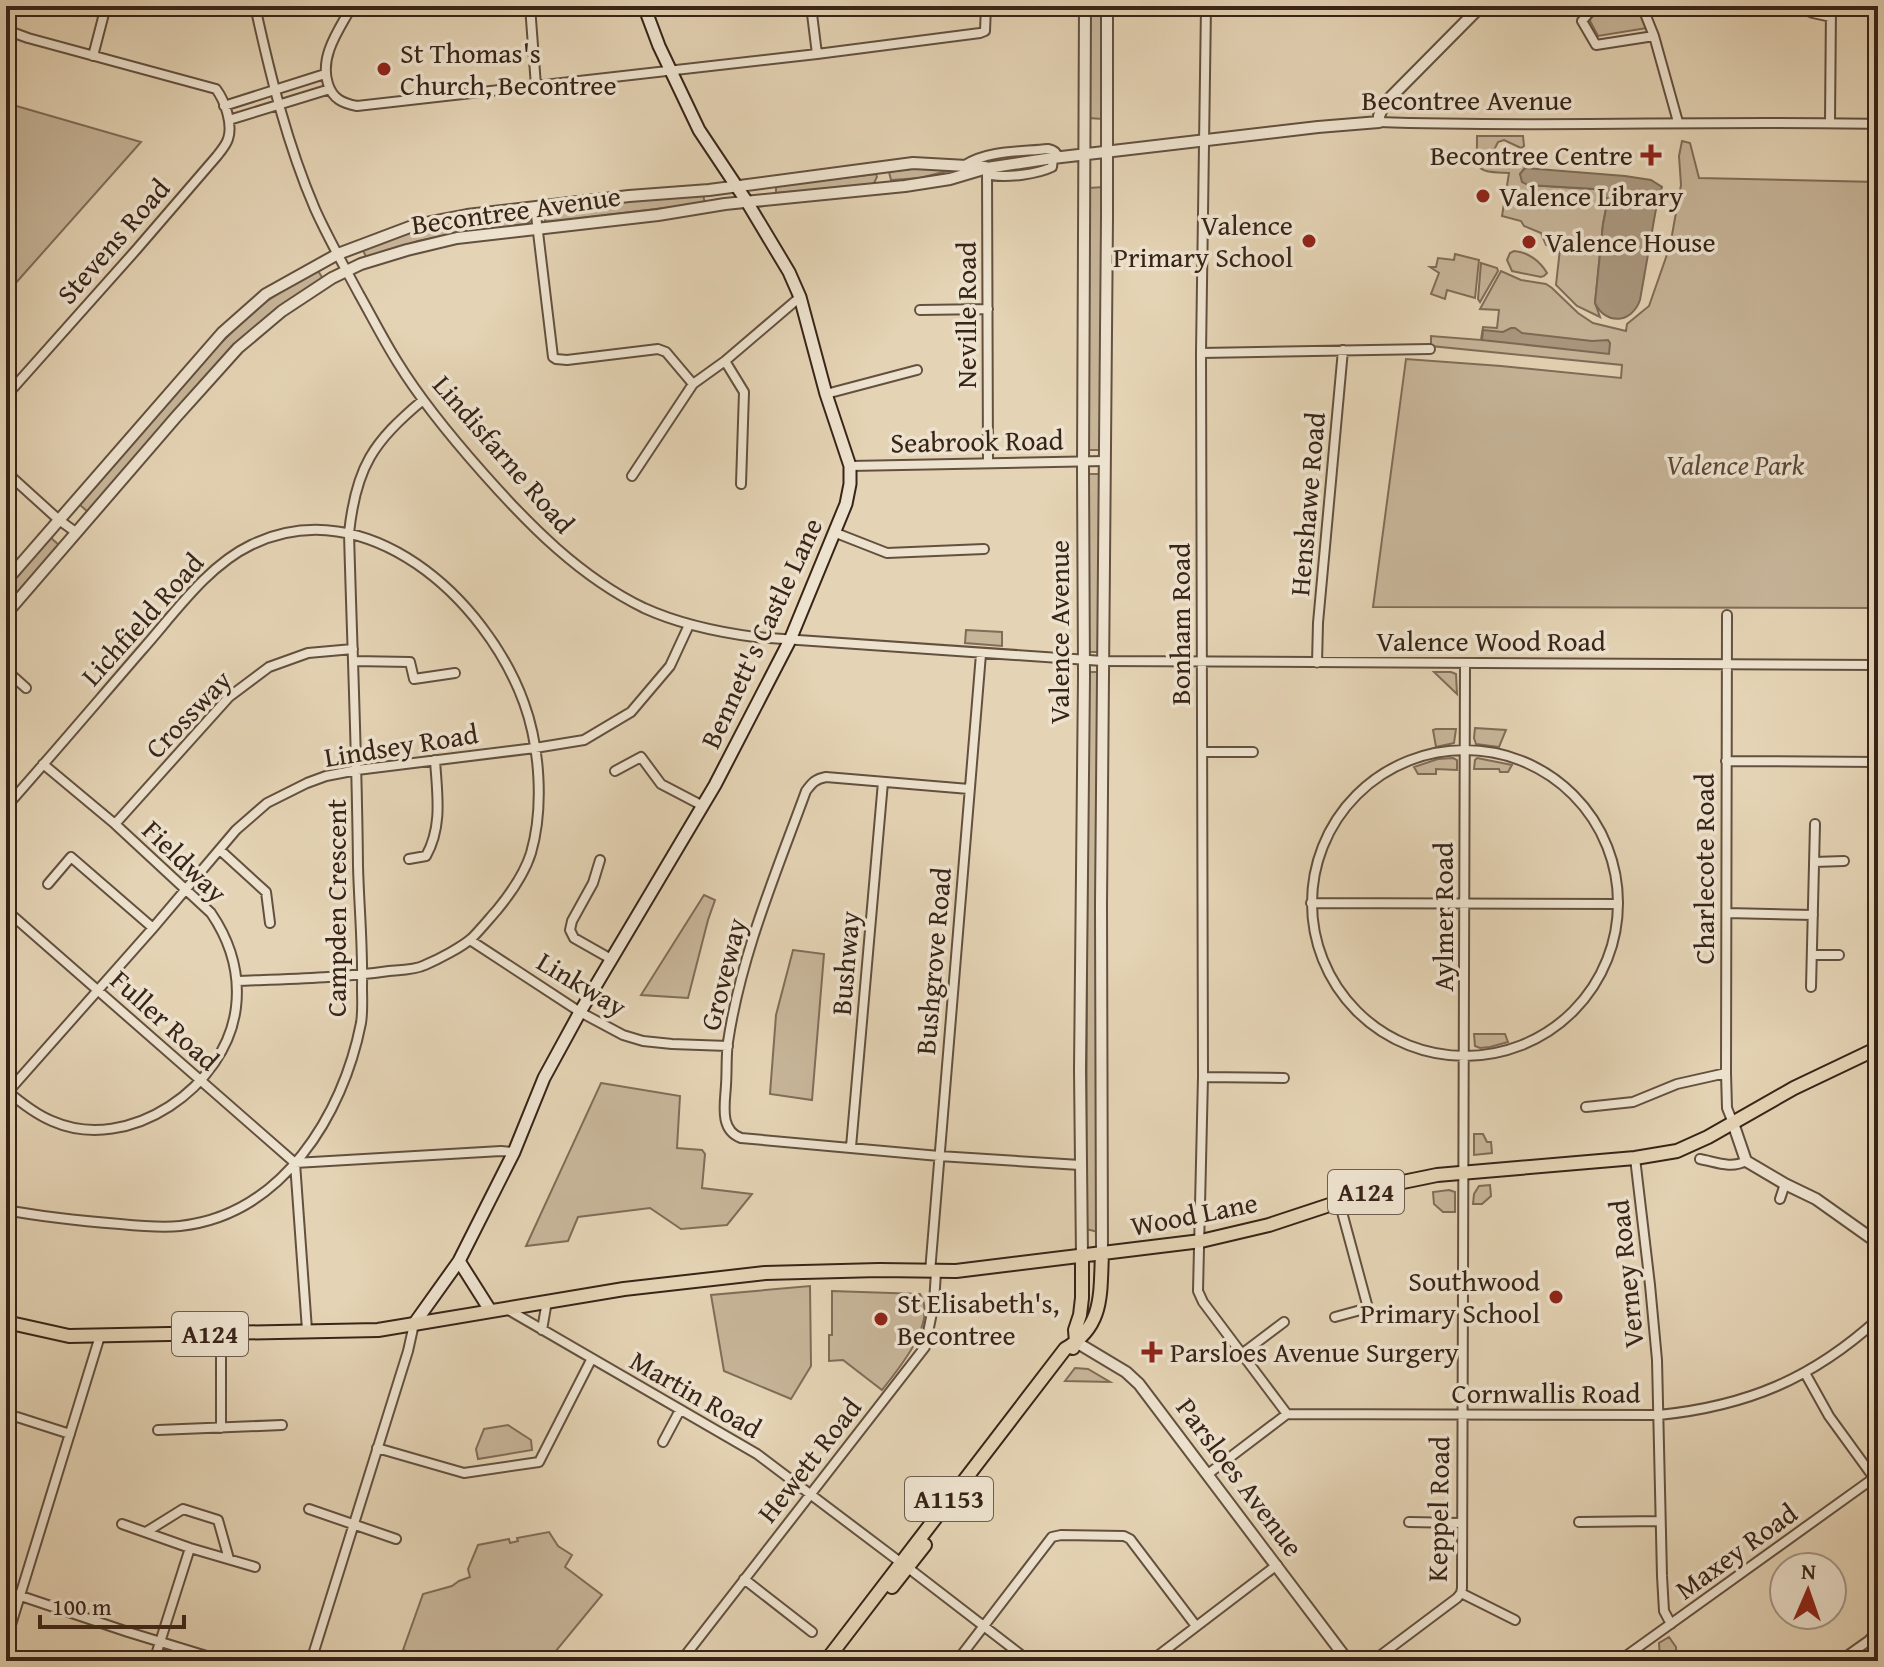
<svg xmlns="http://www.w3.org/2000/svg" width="1884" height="1667" font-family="'Gentium Book Plus',serif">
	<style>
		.green { fill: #c7b599; stroke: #806c58; stroke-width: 2 }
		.water { fill: #aa987f; stroke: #7c6a56; stroke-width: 2 }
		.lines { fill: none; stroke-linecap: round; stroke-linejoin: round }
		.minor-casing { stroke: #63503f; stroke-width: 12 }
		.tertiary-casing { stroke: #63503f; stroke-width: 14 }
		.secondary-casing { stroke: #382418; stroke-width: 15 }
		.primary-casing { stroke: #382418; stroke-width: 16 }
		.minor { stroke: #ede2ce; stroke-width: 8 }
		.tertiary { stroke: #ede2ce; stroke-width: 10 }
		.secondary { stroke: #ede2ce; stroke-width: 11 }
		.primary { stroke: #e4d3b4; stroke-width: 12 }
		.poi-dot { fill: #8f2418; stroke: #ede2ce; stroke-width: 3 }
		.labels { text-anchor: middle; stroke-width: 7; stroke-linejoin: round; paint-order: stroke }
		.shield { fill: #ede2ce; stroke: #6e5d4f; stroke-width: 2 }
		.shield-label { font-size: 26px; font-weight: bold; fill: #382418 }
		.poi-label { font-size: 28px; fill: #382418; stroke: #ede2ce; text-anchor: start }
		.street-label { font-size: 28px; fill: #382418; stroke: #ede2ce }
		.park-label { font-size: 28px; font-style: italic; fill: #5c4838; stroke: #ede2ce }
	</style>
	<rect width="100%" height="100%" fill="#e4d3b4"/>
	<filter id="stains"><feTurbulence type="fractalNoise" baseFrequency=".0025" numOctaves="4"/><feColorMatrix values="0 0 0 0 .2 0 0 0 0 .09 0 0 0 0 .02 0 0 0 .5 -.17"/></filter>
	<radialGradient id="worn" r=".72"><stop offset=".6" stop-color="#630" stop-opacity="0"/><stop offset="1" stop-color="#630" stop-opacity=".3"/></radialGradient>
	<path class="green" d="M1089,6H1102V119L1089,118Z
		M1601,6H1638L1647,28L1598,36L1589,19Z
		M6,103L141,142L6,294Z
		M1477,136H1523L1524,146L1521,148L1504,140L1498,142L1493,152L1497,157C1510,158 1519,153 1525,168L1520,174L1528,185L1594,189L1608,199L1603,224L1595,303L1600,317L1577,306L1556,285L1560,249L1546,245L1541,233L1524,226L1521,221L1502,216L1509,173C1473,172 1477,170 1477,136Z
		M1682,141L1690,143L1699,178L1878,182V608L1373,607L1406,359L1501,366L1621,378L1622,365L1431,346V336L1481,340L1483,327L1497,328L1499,310L1480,309L1501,271L1521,280L1546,284L1552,288L1578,313L1593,323L1626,331L1627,324L1649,306L1670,246L1681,185L1679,156Z
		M918,168L951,170L920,178L891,180L889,172Z
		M876,174L877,177L873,185L776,193V186Z
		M1103,187L1101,450H1088L1089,188Z
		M682,195H703L705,203L550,222L545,221L543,214L549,211Z
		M525,213L531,217V220L526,225L453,234L418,241L367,259L362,248L411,230L440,224Z
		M1514,251C1528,252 1540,261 1547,273L1544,276L1541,277L1512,271L1507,260L1510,253Z
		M1455,254L1479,260L1475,298L1447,290L1445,299L1431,294L1439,273L1430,267H1436L1438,258L1454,260Z
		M1481,263L1497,268L1498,271L1480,302L1478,299Z
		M317,269L323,279L282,306L246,335L203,381L89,513L79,504L216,348L246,318L267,301Z
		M1088,474H1101L1100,652H1088Z
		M50,537L59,545L6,605V588Z
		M966,630L1002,632V646L965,643Z
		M1088,672H1100L1098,1232L1086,1229Z
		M1434,672H1451L1456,674L1457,694Z
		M1475,728L1506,730L1499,747L1476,744L1474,738Z
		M1436,729H1456L1454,743L1436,747L1433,730Z
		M1453,758L1457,760V770L1436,769V774H1418L1414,767L1438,759Z
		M1477,758L1512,765L1508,772H1500L1499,769H1474L1475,760Z
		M704,895L715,900L708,920L688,998L641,995Z
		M793,950L824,954L812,1100L770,1094L776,1015Z
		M1474,1034H1505L1508,1042L1490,1047L1480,1048L1475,1046Z
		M601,1083L680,1096L677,1148L702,1150L705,1154L702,1188L752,1194L727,1225L681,1229L650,1208L578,1217L568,1241L526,1246Z
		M1474,1134H1483L1487,1142H1491L1492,1153L1474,1155Z
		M1490,1185L1491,1196L1482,1204H1473L1474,1194L1479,1186Z
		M1449,1190L1455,1192V1212H1443L1434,1204L1433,1192Z
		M810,1286L811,1366L791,1399L724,1371L711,1295Z
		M832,1291L920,1294C938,1323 899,1368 882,1390L843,1360L829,1361V1335H832Z
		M1075,1368L1088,1369L1110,1382L1065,1381Z
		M508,1425L531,1440L532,1450L478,1459L476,1449L484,1429Z
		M549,1532L558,1546L572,1555L565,1567L602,1595L551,1657L545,1653L538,1661L532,1658L529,1661H438L403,1650L423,1594L452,1586L459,1581L470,1577L468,1569L478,1545L509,1539L510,1543L518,1541L517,1538Z
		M1669,1637L1676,1647L1677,1661H1660L1659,1643Z"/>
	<path class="water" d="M1525,168L1625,176L1651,180L1662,187L1657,203L1640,300C1632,323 1606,326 1595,303L1603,224L1608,199L1594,189L1528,185L1522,182L1520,174Z
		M1511,328H1515L1522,333L1592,341L1608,340L1610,343L1609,354L1482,340L1483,330L1503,332Z"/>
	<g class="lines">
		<defs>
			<path id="minor" d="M255,6C270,74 287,144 315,209C328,238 344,266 359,294C372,317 384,341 398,363C422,402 452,438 483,473C529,525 580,577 644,608C679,624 717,632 755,637L1103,661L1878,665
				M352,6C339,30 319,56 328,84C333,99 342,103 357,106L817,54L980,33L985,31L986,6
				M530,6L536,86
				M811,6L817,54
				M1206,6L1201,353L1203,1077L1198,1291L1203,1302L1287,1414
				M1595,6L1582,21L1596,45L1654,36
				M1642,6L1654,36L1678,122
				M1796,6L1813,13L1831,17
				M6,30L28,38L216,89C225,101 233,124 228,139C226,145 221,151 217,156L136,250L6,396
				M93,56L106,6
				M224,106L325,74
				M229,120L330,89
				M1379,122C1545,128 1712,120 1878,124
				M1830,123L1831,6
				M965,165C989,150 1021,152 1048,149C1054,150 1057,152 1058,158
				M987,168L988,463
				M987,168L992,175C1007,178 1038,174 1052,167L1053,158
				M535,207L553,357L556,359L567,360L658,349L666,352L693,384
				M920,310L988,309
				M1201,353L1430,349
				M725,361L744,392L741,484
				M826,394L917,370
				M850,466L1105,461
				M6,472L59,520L77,533
				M632,476L693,384L725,361L800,297
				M836,533L887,553L984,549
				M1727,615L1726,1073L1727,1108L1733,1123
				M354,661L410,662L414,679L455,673
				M1317,663L1318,623L1343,350
				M6,670L26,688
				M1312 903a153 153 0 1 1 306 0a153 153 0 1 1-306 0Z
				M1202,752H1253
				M1726,761L1878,762
				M615,771L641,757L661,784L703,806
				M969,789L826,777C815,779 812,783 806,791C776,873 741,955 728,1042C726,1056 727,1071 726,1085C725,1104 719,1130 741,1138L939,1156L1080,1165
				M6,807C52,755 97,702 142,650C174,614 207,566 251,545C367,489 486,599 524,703C540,747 544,808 531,853C524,875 511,893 497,910C489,919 481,929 472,938C462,947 439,959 425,965C415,970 401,970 389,971C339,978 288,979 237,981
				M115,824L229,697L269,667L308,653L353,649
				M220,850L266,892L270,923
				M409,859L426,856C443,826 437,793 435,760
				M600,860L593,883L572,921L570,930L574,938L611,959
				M1814,862L1844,861
				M48,884L71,857L153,928
				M1311,903L1618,904
				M6,910L295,1163
				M1727,913L1813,915
				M470,940L580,1012L623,1035L643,1041L672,1044L728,1046
				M1812,955H1839
				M1811,987L1815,824
				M1203,1077L1284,1078
				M6,1090C20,1102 35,1114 52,1121C129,1155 227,1086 236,1007C240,973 230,941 211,913L115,824L43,764
				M6,1094L153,928L236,830L267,803L307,783L326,776L357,770L535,748L584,740L631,712L670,666L689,625
				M1586,1107L1633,1102L1677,1084L1726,1073
				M851,1147L883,782
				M1635,1158L1650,1285L1657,1360L1662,1576L1664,1611L1671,1624
				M1700,1159C1716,1162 1731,1169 1746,1161
				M295,1163L501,1151L514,1152
				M295,1163L307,1330
				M1780,1199L1785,1184
				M6,1210C43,1217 82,1221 120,1224C140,1226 161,1228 180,1226C282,1215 343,1115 361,1023C363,1011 362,998 362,987C363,946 359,906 358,866C357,755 352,644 349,533C356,467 373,442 423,400
				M930,1272L981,654
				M505,1308L757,1454L900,1562
				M1335,1317L1368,1308L1339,1201
				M542,1330L547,1301
				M1243,1353L1284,1322
				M1805,1373L1829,1416L1874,1478
				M17,1417L70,1434
				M221,1428V1333
				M158,1430L282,1425
				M663,1442L680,1410
				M377,1448L464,1473L539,1462L591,1360
				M1208,1474L1287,1414L1659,1415C1747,1406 1812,1379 1878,1319
				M309,1509L396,1539
				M1409,1522L1461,1523
				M1579,1522L1660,1521
				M122,1524L190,1548L255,1567
				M146,1532L183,1509L218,1520L229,1559
				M907,1567L1029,1661
				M744,1579L812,1632
				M6,1591L128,1632L223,1661
				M1461,1593L1515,1620
				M1870,1639L1878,1649
				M6,1641L100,1336
				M154,1661L190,1548
				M311,1661L408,1351L414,1324
				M681,1661L925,1347L934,1303L936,1272
				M957,1661L1052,1537L1061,1535L1124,1536L1130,1539L1196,1626
				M1151,1661L1277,1565
				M1373,1661L1457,1598L1461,1593L1462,1588L1465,663
				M1619,1661L1878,1475
				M1840,1661L1878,1634"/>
			<path id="tertiary" d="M6,581L222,333L266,294L338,254L415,225L467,215L629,196L709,190L913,163L985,167
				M6,614L176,417L238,348L282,311L332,278L361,264L407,250L457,238L658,215L725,204L905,186L950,179L987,168L1053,158L1318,127L1379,122V116L1384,104L1481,6
				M1733,1123L1746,1161L1785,1184L1816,1199L1878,1243
				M1102,1254L1101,905L1107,217V6
				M1082,1257L1080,1070L1084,676L1083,469L1085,6
				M1076,1342L1126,1372L1139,1384L1348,1661"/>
			<path id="secondary" d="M459,1261L490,1310
				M414,1324L459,1261L514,1152L544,1078L580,1012L715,785L790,640L846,504L850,484V466L826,394L800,297L789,272L747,202L699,130L659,46L644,6"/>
			<path id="primary" d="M6,1322L69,1336L378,1330L624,1289L765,1273L879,1270L956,1271L1201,1241L1269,1225L1393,1184L1437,1175L1635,1158L1677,1151L1708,1137L1794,1088L1878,1048
				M1073,1348L1076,1342L1075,1330L1080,1315L1082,1298V1257
				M892,1587L925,1545
				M826,1661L1065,1349C1104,1326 1100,1295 1102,1254"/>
		</defs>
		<use href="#minor" class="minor-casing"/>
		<use href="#tertiary" class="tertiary-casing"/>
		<use href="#secondary" class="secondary-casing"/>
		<use href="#primary" class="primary-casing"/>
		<use href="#minor" class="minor"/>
		<use href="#tertiary" class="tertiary"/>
		<use href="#secondary" class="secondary"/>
		<use href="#primary" class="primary"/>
	</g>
	<g class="poi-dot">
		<circle cx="384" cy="69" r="8"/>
		<path d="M1647 143h8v8h8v8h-8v8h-8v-8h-8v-8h8z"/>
		<circle cx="1483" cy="196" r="8"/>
		<circle cx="1309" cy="241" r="8"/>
		<circle cx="1529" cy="242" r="8"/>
		<circle cx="1556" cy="1297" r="8"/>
		<circle cx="881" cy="1319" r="8"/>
		<path d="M1148 1340h8v8h8v8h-8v8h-8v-8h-8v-8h8z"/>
	</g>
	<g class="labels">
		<g class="shield">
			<rect x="1328" y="1170" width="76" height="44" rx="6"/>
			<rect x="172" y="1312" width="76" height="44" rx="6"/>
			<rect x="905" y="1477" width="88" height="44" rx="6"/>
		</g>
		<g class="shield-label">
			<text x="1366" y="1201">A124</text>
			<text x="210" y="1343">A124</text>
			<text x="949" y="1508">A1153</text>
		</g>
		<g class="poi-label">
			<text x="400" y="63">St Thomas's<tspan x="400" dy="32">Church, Becontree</tspan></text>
			<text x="1633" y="165" text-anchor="end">Becontree Centre</text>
			<text x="1499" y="206">Valence Library</text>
			<text x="1293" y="235" text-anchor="end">Valence<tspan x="1293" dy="32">Primary School</tspan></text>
			<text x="1545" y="252">Valence House</text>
			<text x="1540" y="1291" text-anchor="end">Southwood<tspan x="1540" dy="32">Primary School</tspan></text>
			<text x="897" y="1313">St Elisabeth's,<tspan x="897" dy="32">Becontree</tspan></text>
			<text x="1170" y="1362">Parsloes Avenue Surgery</text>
		</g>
		<g class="street-label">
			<text x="1467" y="110">Becontree Avenue</text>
			<text transform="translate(516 210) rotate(-8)" y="10">Becontree Avenue</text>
			<text transform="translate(113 241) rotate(-49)" y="10">Stevens Road</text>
			<text transform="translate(966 315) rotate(-90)" y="10">Neville Road</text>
			<text transform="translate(977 441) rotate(-1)" y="10">Seabrook Road</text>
			<text transform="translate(504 454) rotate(49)" y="10">Lindisfarne Road</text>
			<text transform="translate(1307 504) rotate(-85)" y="10">Henshawe Road</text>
			<text transform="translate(142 619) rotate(-48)" y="10">Lichfield Road</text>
			<text transform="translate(1180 624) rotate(-90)" y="10">Bonham Road</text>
			<text transform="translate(1059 632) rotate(-90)" y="10">Valence Avenue</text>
			<text transform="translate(761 633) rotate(-65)" y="10">Bennett's Castle Lane</text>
			<text x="1491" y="651">Valence Wood Road</text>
			<text transform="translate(188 714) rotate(-46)" y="10">Crossway</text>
			<text transform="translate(401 745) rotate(-9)" y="10">Lindsey Road</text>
			<text transform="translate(185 861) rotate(44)" y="10">Fieldway</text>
			<text transform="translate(1704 869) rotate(-90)" y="10">Charlecote Road</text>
			<text transform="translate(336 908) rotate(-90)" y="10">Campden Crescent</text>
			<text transform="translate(1443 917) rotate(-90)" y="10">Aylmer Road</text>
			<text transform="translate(933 961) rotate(-85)" y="10">Bushgrove Road</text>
			<text transform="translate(845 963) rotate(-85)" y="10">Bushway</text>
			<text transform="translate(723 974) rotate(-76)" y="10">Groveway</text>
			<text transform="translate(582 984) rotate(31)" y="10">Linkway</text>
			<text transform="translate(165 1020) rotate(42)" y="10">Fuller Road</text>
			<text transform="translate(1194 1214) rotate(-11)" y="10">Wood Lane</text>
			<text transform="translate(1626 1274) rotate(-96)" y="10">Verney Road</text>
			<text x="1546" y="1403">Cornwallis Road</text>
			<text transform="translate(696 1394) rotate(30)" y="10">Martin Road</text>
			<text transform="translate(809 1460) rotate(-52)" y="10">Hewett Road</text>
			<text transform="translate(1240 1477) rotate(53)" y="10">Parsloes Avenue</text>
			<text transform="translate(1438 1509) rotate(-89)" y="10">Keppel Road</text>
			<text transform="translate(1736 1551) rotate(-36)" y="10">Maxey Road</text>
		</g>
		<g class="park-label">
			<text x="1735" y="475">Valence Park</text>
		</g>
	</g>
	<rect width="1884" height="1667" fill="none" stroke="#e4d3b4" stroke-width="32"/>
	<rect x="8" y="8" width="1868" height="1651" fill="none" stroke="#382418" stroke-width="4"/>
	<rect x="16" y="16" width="1852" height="1635" fill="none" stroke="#382418" stroke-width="2"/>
	<g transform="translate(1808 1591) rotate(2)"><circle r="38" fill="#ede2ce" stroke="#a59685" stroke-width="2"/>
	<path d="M0-6L14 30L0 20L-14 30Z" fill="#8f2418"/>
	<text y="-12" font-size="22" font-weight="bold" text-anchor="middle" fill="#382418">N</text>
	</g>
	<path d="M40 1615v12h144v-12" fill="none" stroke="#382418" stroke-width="4"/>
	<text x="52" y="1615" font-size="24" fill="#382418" stroke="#ede2ce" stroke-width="6" paint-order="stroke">100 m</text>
	<rect width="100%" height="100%" filter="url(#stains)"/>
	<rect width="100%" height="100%" fill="url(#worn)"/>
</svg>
